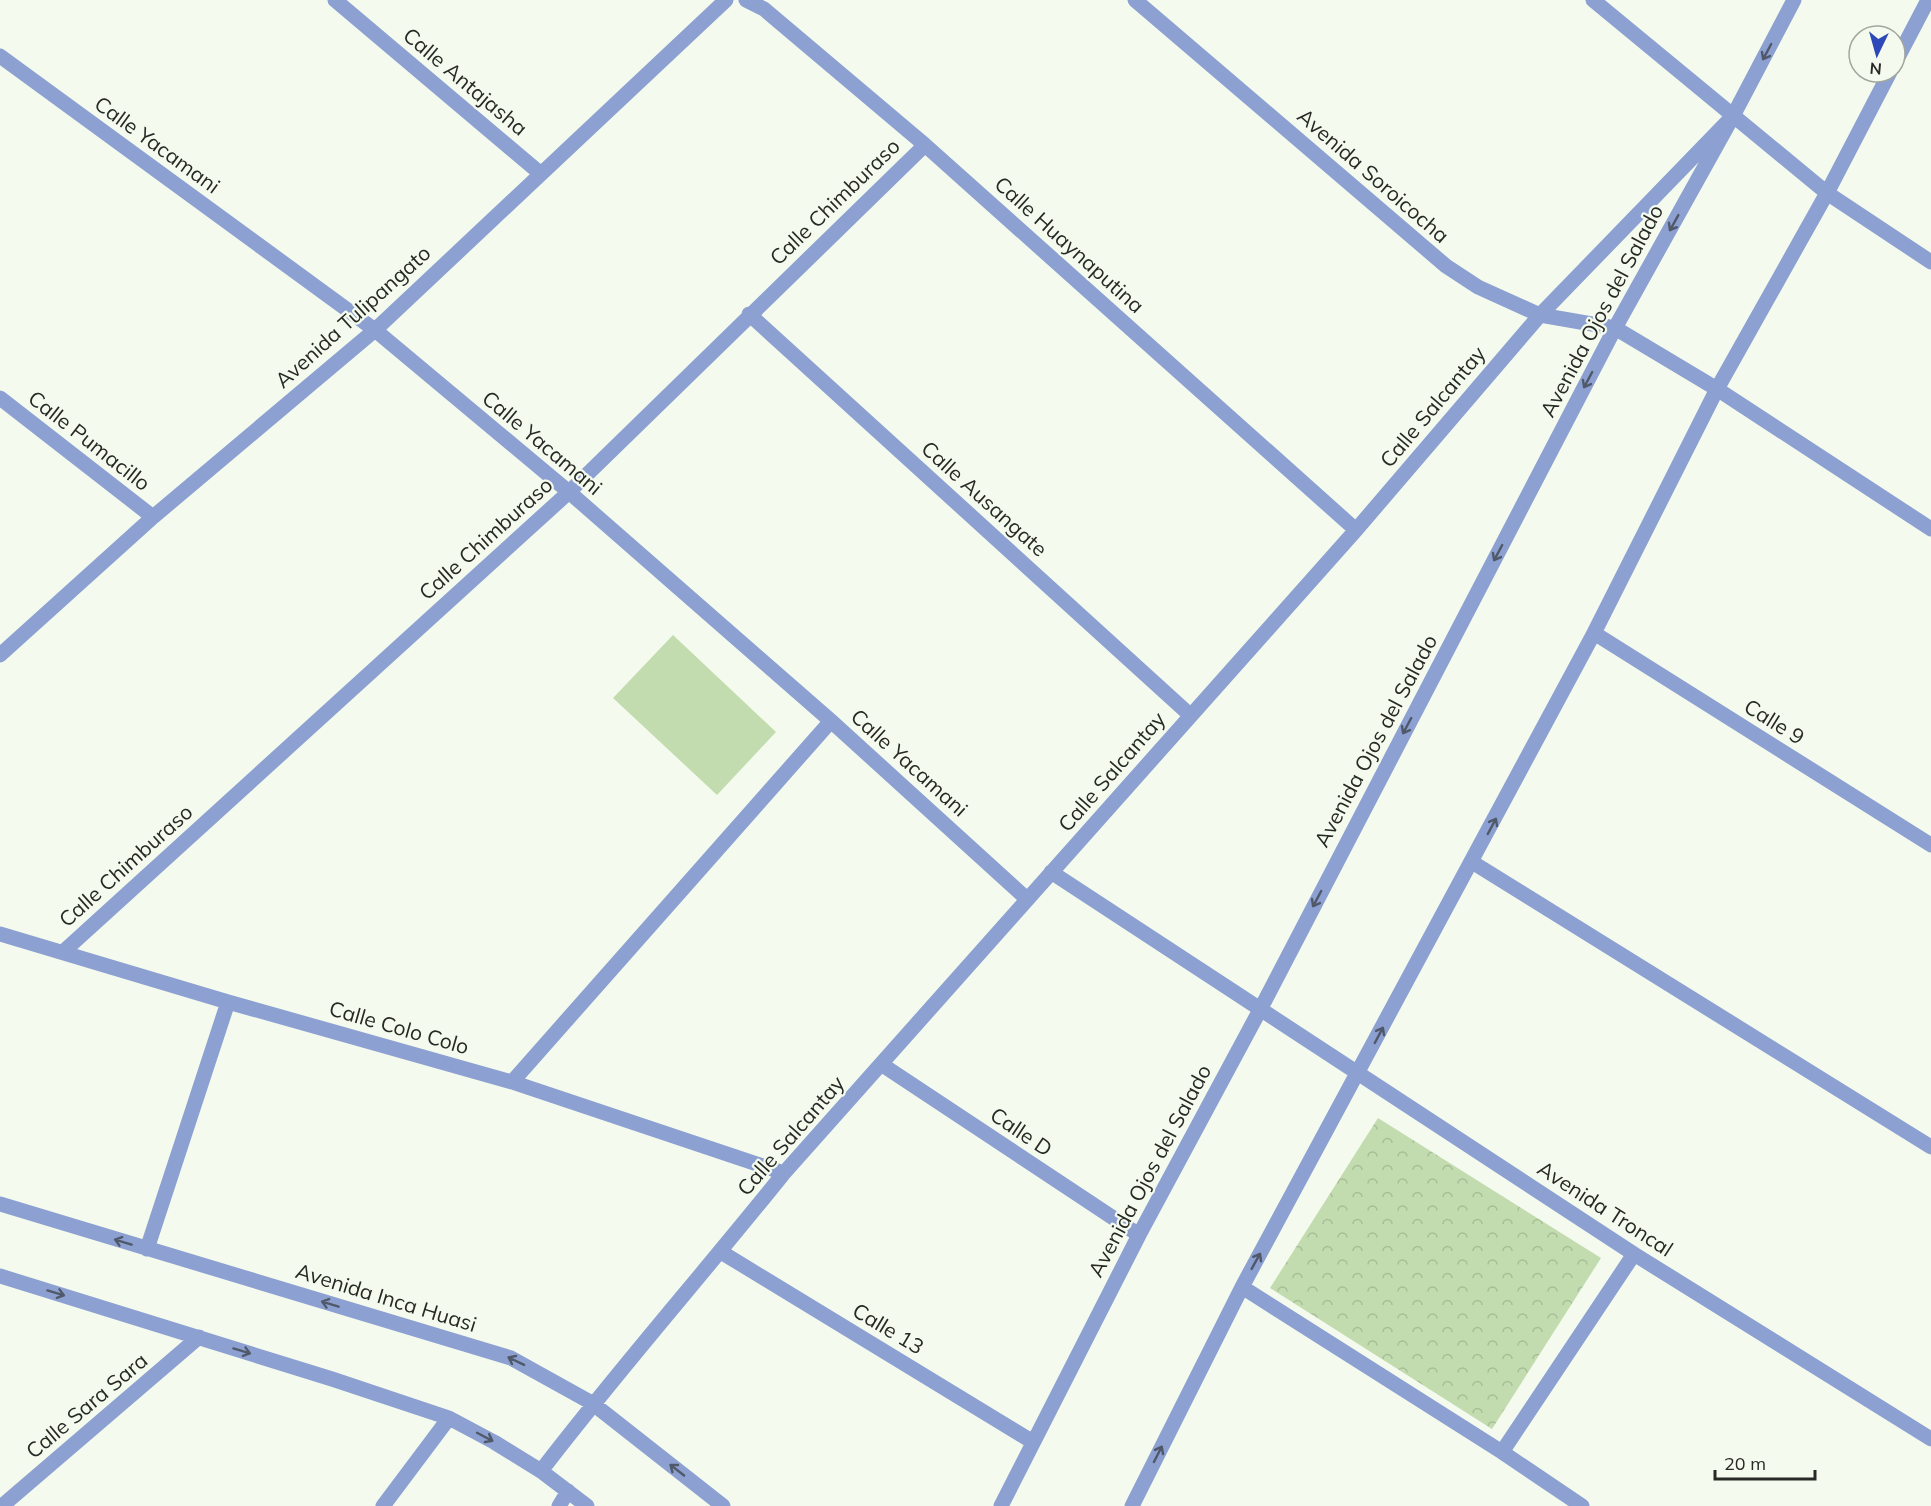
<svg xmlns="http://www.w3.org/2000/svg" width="1931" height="1506" font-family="Mulish,sans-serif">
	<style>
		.grass { fill: #c2dcaf }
		.park { fill: url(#park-crowns) }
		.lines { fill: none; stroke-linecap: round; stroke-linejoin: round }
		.minor { stroke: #8da0d2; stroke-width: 15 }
		.oneway { stroke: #4f596a }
		.labels { text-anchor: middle; stroke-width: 4.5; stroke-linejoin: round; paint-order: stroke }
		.street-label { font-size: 21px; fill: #262924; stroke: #f4fbee }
	</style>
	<defs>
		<pattern id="park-crowns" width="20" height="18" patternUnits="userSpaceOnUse" patternTransform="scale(1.5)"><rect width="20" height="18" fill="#c2dcaf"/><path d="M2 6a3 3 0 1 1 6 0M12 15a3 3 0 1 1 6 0" fill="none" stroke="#a7bd96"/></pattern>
	</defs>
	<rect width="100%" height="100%" fill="#f4fbee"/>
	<path class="grass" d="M673,635L776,732L717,795L613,698Z"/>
	<path class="park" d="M1378,1118L1601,1258L1492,1429L1270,1288Z"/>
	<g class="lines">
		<path class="minor" d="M335,0L541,174
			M746,0L764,9L925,145L1356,530
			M1135,0L1446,266L1478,287L1540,315L1615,328L1717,389L1931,529
			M1593,0L1827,193L1931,262
			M0,56L375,330L569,492L831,721L1027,899
			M1895,63L1928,0
			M749,314L1190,715
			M0,398L153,517
			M1594,633L1931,845
			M0,655L153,517L375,330L726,0
			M1472,862L1931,1147
			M1051,872L1634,1254L1931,1439
			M0,934L228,1002L512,1082L784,1173
			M63,952L569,492L925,145
			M881,1064L1139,1235
			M512,1082L831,721
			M0,1204L511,1358L592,1403L723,1506
			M147,1249L228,1002
			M721,1252L1033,1442
			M0,1276L332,1379L449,1418L494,1442L541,1471L587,1506
			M1242,1287L1502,1452L1582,1506
			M1502,1452L1634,1254
			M541,1471C619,1369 704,1273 784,1173L1356,530L1540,315L1733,116
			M2,1506L199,1337
			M383,1506L449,1418
			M559,1506L568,1491
			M1001,1506L1139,1235L1261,1008L1615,328L1733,116L1794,0
			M1132,1506L1242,1287L1594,633L1717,389L1827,193L1890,72"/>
	</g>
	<defs><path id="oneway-shaft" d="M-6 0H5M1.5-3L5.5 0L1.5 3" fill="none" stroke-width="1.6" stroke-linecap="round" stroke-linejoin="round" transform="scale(1.5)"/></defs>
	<g class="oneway">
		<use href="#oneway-shaft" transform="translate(1767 52) rotate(118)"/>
		<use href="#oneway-shaft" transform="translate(1674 223) rotate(119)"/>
		<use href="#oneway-shaft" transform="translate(1588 380) rotate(118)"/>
		<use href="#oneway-shaft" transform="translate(1498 553) rotate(118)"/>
		<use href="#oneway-shaft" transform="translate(1407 726) rotate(118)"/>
		<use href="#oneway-shaft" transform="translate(1492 826) rotate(-62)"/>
		<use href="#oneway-shaft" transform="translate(1317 899) rotate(118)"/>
		<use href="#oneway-shaft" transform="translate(1379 1035) rotate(-62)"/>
		<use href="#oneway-shaft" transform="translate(123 1242) rotate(-163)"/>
		<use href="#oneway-shaft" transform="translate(1256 1261) rotate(-61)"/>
		<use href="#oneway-shaft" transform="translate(56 1293) rotate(17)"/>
		<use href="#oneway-shaft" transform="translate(330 1304) rotate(-163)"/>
		<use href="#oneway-shaft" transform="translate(242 1351) rotate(17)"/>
		<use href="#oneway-shaft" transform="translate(516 1361) rotate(-154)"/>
		<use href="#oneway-shaft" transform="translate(485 1437) rotate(28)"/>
		<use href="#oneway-shaft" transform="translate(1158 1454) rotate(-63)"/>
		<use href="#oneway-shaft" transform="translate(677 1470) rotate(-142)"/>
	</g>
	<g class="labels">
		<g class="street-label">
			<text transform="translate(465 82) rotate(40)" y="7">Calle Antajasha</text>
			<text transform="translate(157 145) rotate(36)" y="7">Calle Yacamani</text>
			<text transform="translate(1373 176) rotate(41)" y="7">Avenida Soroicocha</text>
			<text transform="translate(835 202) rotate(-44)" y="7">Calle Chimburaso</text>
			<text transform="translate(1069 245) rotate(42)" y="7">Calle Huaynaputina</text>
			<text transform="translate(1602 311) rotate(-62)" y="7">Avenida Ojos del Salado</text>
			<text transform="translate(353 317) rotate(-42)" y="7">Avenida Tulipangato</text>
			<text transform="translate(1433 407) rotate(-50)" y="7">Calle Salcantay</text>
			<text transform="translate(89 441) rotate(38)" y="7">Calle Pumacillo</text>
			<text transform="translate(542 443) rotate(40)" y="7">Calle Yacamani</text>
			<text transform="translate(984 499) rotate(42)" y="7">Calle Ausangate</text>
			<text transform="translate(486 539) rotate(-42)" y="7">Calle Chimburaso</text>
			<text transform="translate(1774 722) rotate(32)" y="7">Calle 9</text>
			<text transform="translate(1376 741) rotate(-62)" y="7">Avenida Ojos del Salado</text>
			<text transform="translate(909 763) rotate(42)" y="7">Calle Yacamani</text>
			<text transform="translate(1112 772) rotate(-49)" y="7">Calle Salcantay</text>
			<text transform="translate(126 866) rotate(-42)" y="7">Calle Chimburaso</text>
			<text transform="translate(399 1028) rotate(16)" y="7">Calle Colo Colo</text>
			<text transform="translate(1021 1132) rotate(34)" y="7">Calle D</text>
			<text transform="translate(791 1136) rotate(-49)" y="7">Calle Salcantay</text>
			<text transform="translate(1150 1171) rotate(-62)" y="7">Avenida Ojos del Salado</text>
			<text transform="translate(1605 1209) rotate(33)" y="7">Avenida Troncal</text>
			<text transform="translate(386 1298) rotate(17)" y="7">Avenida Inca Huasi</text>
			<text transform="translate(888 1329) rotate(31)" y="7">Calle 13</text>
			<text transform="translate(87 1406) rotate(-40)" y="7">Calle Sara Sara</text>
		</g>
	</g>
	<g transform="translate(1877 54) rotate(185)"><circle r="28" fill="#f4fbee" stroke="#a2a79d" stroke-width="1.5"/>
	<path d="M0-4.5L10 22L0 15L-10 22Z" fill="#2d49b9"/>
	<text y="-9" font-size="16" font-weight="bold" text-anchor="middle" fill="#262924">N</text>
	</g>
	<path d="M1715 1470v9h100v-9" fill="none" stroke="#262924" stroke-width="3"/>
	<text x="1724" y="1470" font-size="18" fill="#262924" stroke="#f4fbee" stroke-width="4.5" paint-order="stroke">20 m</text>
</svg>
